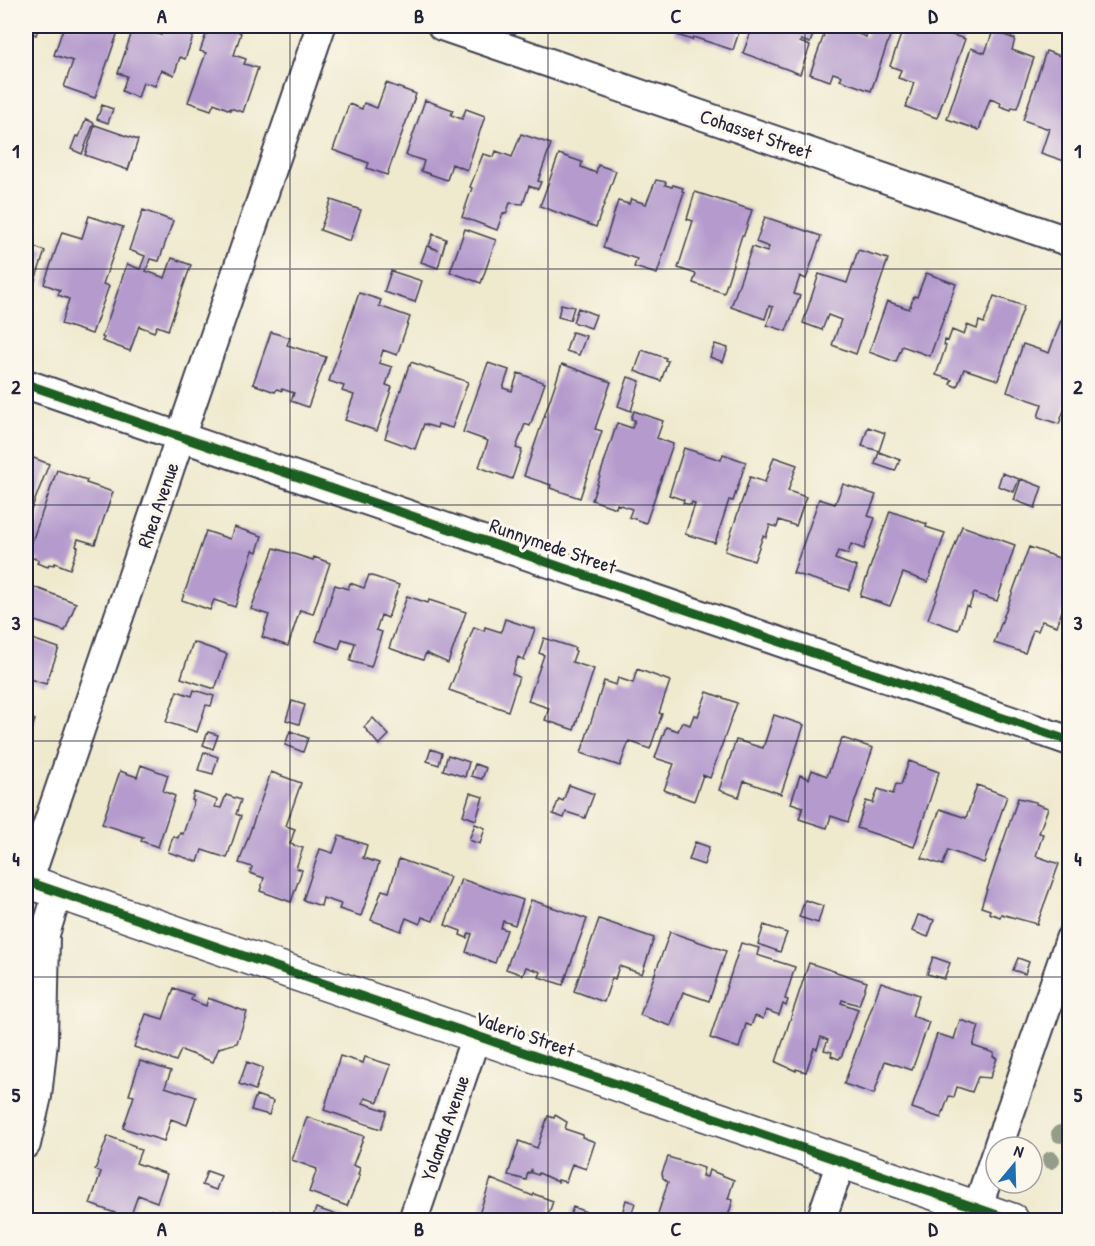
<svg xmlns="http://www.w3.org/2000/svg" width="1095" height="1246" font-family="'Patrick Hand',sans-serif">
	<style>
		.building { fill: #b59bcd }
		.lines { fill: none; stroke-linecap: round; stroke-linejoin: round }
		.minor-casing { stroke: #414051; stroke-width: 32 }
		.tertiary-casing { stroke: #414051; stroke-width: 36 }
		.minor { stroke: #fff; stroke-width: 28 }
		.tertiary { stroke: #fff; stroke-width: 33 }
		.cycleway-casing { stroke: #fbf7ec; stroke-width: 13 }
		.cycleway { stroke: #1b5e20; stroke-width: 9 }
		.tree { fill: #949c8a }
		.grid { fill: none; stroke: #22223b; stroke-width: 1.5; stroke-opacity: 0.55 }
		.labels { text-anchor: middle; stroke-width: 6; stroke-linejoin: round; paint-order: stroke }
		.street-label { font-size: 20px; fill: #22223b; stroke: #fbf7ec }
		.neatline { fill: none; stroke: #22223b; stroke-width: 2 }
		.grid-label { font-size: 20px; text-anchor: middle; font-weight: bold; fill: #22223b }
	</style>
	<rect width="100%" height="100%" fill="#fbf7ec"/>
	<filter id="ink" filterUnits="userSpaceOnUse"><feTurbulence type="fractalNoise" baseFrequency=".0167" numOctaves="2"/><feDisplacementMap in="SourceGraphic" scale="12" xChannelSelector="R" yChannelSelector="G"/><feConvolveMatrix kernelMatrix="1 2 1 2 8 2 1 2 1" color-interpolation-filters="sRGB"/></filter>
	<filter id="wash" filterUnits="userSpaceOnUse"><feTurbulence type="fractalNoise" baseFrequency=".008" numOctaves="4" result="noise"/><feDisplacementMap in="SourceGraphic" scale="24" xChannelSelector="R" yChannelSelector="G"/><feGaussianBlur stdDeviation="1.35" result="paint"/><feColorMatrix in="noise" values="0 0 0 0 0 0 0 0 0 0 0 0 0 0 0 0 0 1.4 0 .05"/><feComposite in="paint" operator="in"/></filter>
	<g filter="url(#wash)">
		<rect width="100%" height="100%" fill="#efe9ce"/>
		<g id="blocks">
			<path class="building" d="M26,26H39L36,35L26,31Z
				M64,26H120L95,98L64,87L73,61L54,55Z
				M134,26L150,32V29L158,32L157,34L161,35L164,26H197L185,59L180,57L174,75L161,70L155,86L143,82L138,98L122,91L127,76L118,73Z
				M209,26H241L239,32L241,33L234,55L246,59L244,64L258,68L243,112L230,108V110L214,103L211,110L188,102L206,53L200,51Z
				M677,26H741L733,50L693,37L692,40L674,34Z
				M753,26H816L810,43L801,40L800,42L810,46L800,74L743,53Z
				M827,26H846L845,29L866,37L869,28L890,36L871,91L840,80L842,76L833,73L830,81L810,74Z
				M881,26H896L894,30Z
				M904,26H924L965,39L937,118L906,107L914,83L898,78L901,70L890,66Z
				M993,31L1015,39L1012,50L1034,58L1017,108L1012,107L1011,110L1000,106L1001,103L990,99L979,130L947,119L971,48L985,53Z
				M1070,49V163L1041,153L1049,129L1023,120L1046,51L1066,58Z
				M386,83L416,94L387,175L367,168L369,163L333,150L349,104L362,109L364,103L377,108Z
				M425,100L453,110L451,115L462,119L466,109L485,116L467,170L452,164L447,180L421,171L424,161L406,155Z
				M102,105L113,109L108,123L97,119Z
				M86,119L94,123L82,154L71,149L76,136L79,137Z
				M95,125L138,140L128,170L85,155Z
				M521,134L551,144L538,181L541,182L538,189L529,186L523,204L510,203L506,214L503,213L497,230L462,217L472,188L470,187L483,154L494,157L496,151L512,157Z
				M559,154L582,162L581,167L596,173L598,165L616,171L596,227L540,206Z
				M656,180L666,182L665,185L672,187L673,185L683,188L682,191L684,192L657,274L634,267L637,259L603,248L618,201L629,204L631,199L646,204Z
				M695,192L752,210L744,235H742L724,293L693,283L696,274L678,268L693,221L687,219Z
				M331,200L361,210L350,241L320,230Z
				M143,210L173,221L159,261L150,259L146,271L165,278L172,258L191,265L168,330L157,326L154,332L139,326L130,351L102,341L104,338L102,337L127,264L140,269L145,256L129,250Z
				M89,216L123,227L103,284L109,286L92,334L61,324L69,299L58,295L60,290L44,284L62,232L82,238Z
				M765,217L821,236L806,279L800,276L794,294L800,296L786,331L767,325L773,307L769,306L765,319L731,307L752,247L767,252L769,247L756,242Z
				M465,229L496,240L481,283L450,272Z
				M433,234L446,239L438,268L421,262L427,246L438,250L429,246Z
				M26,244L45,251L26,307Z
				M858,250L888,259L856,354L832,345L841,320L828,315L822,330L803,323L819,274L847,283Z
				M391,271L422,281L415,302L384,292Z
				M926,273L956,284L930,356L902,346L896,362L869,352L887,301L909,309L914,296L917,297Z
				M359,293L381,300L379,306L410,317L397,355L383,350L379,363L392,367L386,385L392,387L377,431L345,420L354,395L342,391L344,386L329,381Z
				M994,296L1024,306L998,380L964,369L957,387L950,384L952,380L936,375L946,346L944,345L945,340L948,341L952,330L964,335L967,325L977,329L979,321L984,323Z
				M561,304L574,307L570,320L558,317Z
				M578,308L596,315L591,328L573,322Z
				M1061,320L1070,322V394L1059,424L1038,417L1042,404L1007,392L1023,344L1049,353Z
				M271,332L290,338L287,345L326,357L308,407L291,401L294,393L282,389V391L277,389L275,392L253,384Z
				M572,332L586,336L579,355L566,351Z
				M715,344L728,348L723,362L710,357Z
				M642,350L666,358L665,360L668,361L661,381L635,371Z
				M411,362L468,382L452,428L438,424L437,428L424,424L415,449L385,438L409,365L410,366Z
				M488,363L509,370L503,388L512,391L518,373L545,383L530,426L525,424L516,448L522,450L512,479L479,467L488,441L463,432Z
				M562,364L611,382L595,429L602,431L580,498L550,488L551,485L524,476Z
				M628,377L640,381L631,411L618,406Z
				M634,411L663,421L657,438L673,444L646,523L629,517L632,509L617,504L616,508L592,500L617,423L632,428L635,420L631,419Z
				M868,427L885,433L879,451L862,446Z
				M684,448L721,460L723,454L746,462L733,501L729,500L715,543L685,534L695,504L692,502L691,505L683,503L684,500L669,495Z
				M879,452L900,460L895,471L875,464Z
				M26,455L49,464L26,523Z
				M774,457L797,465L788,491L806,497L796,526L779,520L777,527L770,525L766,537L763,536L754,561L725,551L750,477L765,482Z
				M57,470L87,480L86,483L113,492L95,544L78,539L76,546L78,547L70,569L55,563L54,565L49,564L48,567L37,563L39,560L27,556Z
				M1002,473L1019,479L1014,492L998,486Z
				M1021,479L1042,487L1035,508L1014,500Z
				M843,484L876,495L868,516L875,518L864,549L851,544L848,554L838,551L835,559L857,567L849,590L793,573L819,499L835,504Z
				M890,511L927,524L926,527L945,533L928,582L903,573L890,606L860,596Z
				M962,526L1015,545L997,601L974,593L969,607L966,606L958,630L928,619Z
				M234,527L262,536L257,552L253,550L235,607L214,600L210,610L182,600L206,531L230,539Z
				M1029,547L1070,562V611L1069,613L1062,611L1057,626L1042,621L1038,631L1033,630L1025,653L994,643Z
				M274,548L313,560L314,557L330,563L313,614L300,610L288,646L262,637L269,615L251,609Z
				M369,575L399,585L388,618L381,615L376,630L382,632L371,667L350,661L355,643L342,639L339,649L316,641L335,585L348,589L350,583L364,588Z
				M26,584L76,603L65,631L29,619L26,628Z
				M407,596L428,603L429,600L466,612L448,663L426,653L423,660L389,648Z
				M505,619L535,629L524,660L518,657L512,674L519,677L508,711L449,690L474,627L484,631L485,627L501,632Z
				M29,638L59,648L46,684L26,678V652Z
				M544,638L575,648L574,650L576,651L572,662L594,669L574,730L545,720L549,708L528,701L544,655L539,653Z
				M193,642L227,654L215,689L181,678Z
				M1070,646V668L1063,665Z
				M637,669L670,681L659,713L662,714L650,749L629,741L620,766L581,753L604,681L616,685L618,678L633,683Z
				M194,690L214,696L211,706L206,705L197,732L166,722L177,691L192,696Z
				M707,692L737,703L710,778L703,775L694,801L664,790L674,764L655,758L666,727L678,731L682,722L690,725L694,715L698,716Z
				M292,701L305,705L299,724L286,720Z
				M774,715L804,725L781,794L744,781L739,797L719,790L736,740L763,748Z
				M26,716L35,720L26,745Z
				M373,718L389,735L379,745L364,727Z
				M290,731L308,738L303,752L285,745Z
				M208,732L218,735L213,749L203,745Z
				M842,738L873,748L848,822L831,816L827,828L799,819L803,807L791,803L800,775L809,779L812,770L827,776Z
				M431,749L442,753L439,765L427,761Z
				M204,752L218,757L213,774L198,770Z
				M448,755L469,762L465,777L443,770Z
				M909,761L939,772L914,847L857,828L866,801L873,803L878,789L893,794L896,784L901,785Z
				M475,764L486,768L482,779L471,776Z
				M141,765L168,775L163,791L175,796L158,847L141,841L143,837L102,824L120,771L137,777Z
				M271,772L301,783L286,826L295,829L290,844L303,848L296,868L302,870L291,902L260,891L264,878L250,873L252,867L239,863Z
				M569,785L594,794L585,818L566,812L564,818L553,814L559,799L563,801Z
				M977,785L1007,796L984,863L948,850L943,865L922,858L940,809L966,818Z
				M194,792L217,800L215,807L221,808L226,795L241,800L236,814L241,816L227,858L202,850L198,862L168,852L173,836L178,838L180,833L183,834L194,801L192,800Z
				M470,793L483,797L476,820L463,815Z
				M1018,798L1036,802V804L1048,808L1039,833L1043,834L1036,856L1059,864L1037,924L1001,914L1000,917L989,913L990,910L981,907Z
				M475,824L485,828L480,844L469,840Z
				M339,836L367,845L363,858L379,863L361,916L339,909L341,904L323,898L321,906L303,900L320,849L333,853Z
				M695,842L709,847L704,865L689,860Z
				M399,859L450,877L433,921L422,917L420,924L406,918L401,931L371,920L382,890L389,892Z
				M461,879L523,900L515,925L503,921L501,928L507,930L495,963L466,952L472,934L469,933L467,938L460,935L461,931L445,925Z
				M531,900L587,919L563,985L539,977L541,972L526,967L523,975L506,969Z
				M805,900L823,906L818,923L799,917Z
				M918,915L934,920L928,937L912,931Z
				M599,919L654,938L642,974L619,966L615,979L612,978L604,1002L574,991Z
				M764,925L787,933L780,952L758,944Z
				M670,932L726,951L709,1001L683,992L671,1026L640,1015Z
				M741,943L759,948L757,955L795,967L785,999L788,1000L786,1006L783,1004L779,1015L766,1010L763,1019L755,1016L751,1026L746,1024L739,1048L710,1038Z
				M933,957L950,963L944,979L927,974Z
				M1018,958L1029,962L1025,974L1013,970Z
				M809,963L867,982L859,1005L842,1000L841,1003L858,1009L842,1055L839,1059L831,1056L832,1052L824,1050L828,1040L821,1037L817,1049L814,1048L806,1072L796,1069V1071L776,1062Z
				M881,982L919,995L912,1016L929,1022L912,1070L885,1061L874,1094L844,1084Z
				M174,988L193,995L191,1000L206,1006L208,998L247,1012L237,1043L219,1048L213,1062L181,1050L176,1061L134,1047L146,1014L163,1019Z
				M960,1020L979,1026L973,1046L994,1053L993,1057L997,1058L990,1078L978,1077L972,1092L957,1087L954,1097L949,1096L941,1118L912,1108L937,1034L954,1039Z
				M340,1056L363,1063L365,1057L391,1065L378,1102L365,1098L363,1103L387,1111L381,1129L324,1110Z
				M140,1061L171,1071L165,1087L196,1097L187,1125L171,1119L164,1141L123,1128L134,1096L129,1095Z
				M247,1062L263,1068L255,1090L239,1084Z
				M256,1095L273,1101L269,1115L251,1110Z
				M555,1115L567,1122L565,1129L583,1135L582,1137L595,1142L586,1169L572,1164L566,1182L558,1180V1182L539,1173L538,1175L532,1173L531,1170L530,1173L528,1172L526,1180L508,1175L519,1141L537,1148L548,1116L554,1118Z
				M307,1117L364,1136L353,1165L360,1168L358,1175H360L347,1206L309,1192L317,1169L292,1160Z
				M108,1136L135,1146V1148L141,1150L136,1163L167,1174L157,1202L138,1195L130,1218L121,1215L120,1217L114,1216L115,1213L90,1204L101,1172L95,1170Z
				M668,1157L704,1168L702,1176L707,1177L709,1170L734,1180L728,1199L733,1200L728,1216L742,1220H656L668,1182L663,1178L662,1173Z
				M207,1171L221,1176L216,1190L202,1185Z
				M491,1179L533,1196L534,1194L553,1201L547,1220H483L485,1215L479,1214Z
				M626,1200L635,1203L631,1216L622,1214Z
				M573,1207L586,1212L583,1220L569,1219Z
				M316,1208L346,1218L345,1220H312Z
				M273,1211L300,1220H270Z"/>
		</g>
	</g>
	<g filter="url(#ink)">
		<use href="#blocks" fill-opacity="0" stroke="#414051" stroke-width="1.5"/>
		<g class="lines">
			<defs>
				<path id="minor" d="M442,26L1070,242
					M26,384L1070,741
					M28,882L321,26
					M26,1144L37,1096L43,1042L45,934L58,892
					M998,1147L1070,939
					M977,1209L996,1153
					M413,1220L476,1036
					M821,1220L841,1162"/>
				<path id="tertiary" d="M26,881L1012,1220"/>
			</defs>
			<use href="#minor" class="minor-casing"/>
			<use href="#tertiary" class="tertiary-casing"/>
			<use href="#minor" class="minor"/>
			<use href="#tertiary" class="tertiary"/>
			<defs>
				<path id="cycleway" d="M26,384L1070,741
					M26,881L1012,1220"/>
			</defs>
			<use href="#cycleway" class="cycleway-casing"/>
			<use href="#cycleway" class="cycleway"/>
		</g>
		<g class="tree">
			<circle cx="1060" cy="1134" r="9"/>
			<circle cx="1051" cy="1160" r="9"/>
		</g>
	</g>
	<path class="grid" d="M290,26V1220M548,26V1220M805,26V1220M26,269H1070M26,505H1070M26,741H1070M26,977H1070"/>
	<g class="labels">
		<g class="street-label">
			<text transform="translate(756 134) rotate(19)" y="7">Cohasset Street</text>
			<text transform="translate(158 505) rotate(-71)" y="7">Rhea Avenue</text>
			<text transform="translate(553 546) rotate(19)" y="7">Runnymede Street</text>
			<text transform="translate(525 1034) rotate(19)" y="7">Valerio Street</text>
			<text transform="translate(445 1128) rotate(-71)" y="7">Yolanda Avenue</text>
		</g>
	</g>
	<rect width="1095" height="1246" fill="none" stroke="#fbf7ec" stroke-width="66"/>
	<g transform="translate(1014 1165) rotate(19)"><circle r="28" fill="#fbf7ec" stroke="#a4a2a5" stroke-width="1.5"/>
	<path d="M0-4.5L10 22L0 15L-10 22Z" fill="#1f6fb2"/>
	<text y="-9" font-size="16" font-weight="bold" text-anchor="middle" fill="#22223b">N</text>
	</g>
	<rect x="33" y="33" width="1029" height="1180" class="neatline"/>
	<g class="grid-label">
		<text x="162" y="23">A</text>
		<text x="419" y="23">B</text>
		<text x="676" y="23">C</text>
		<text x="933" y="23">D</text>
		<text x="16" y="158">1</text>
		<text x="1078" y="158">1</text>
		<text x="16" y="394">2</text>
		<text x="1078" y="394">2</text>
		<text x="16" y="630">3</text>
		<text x="1078" y="630">3</text>
		<text x="16" y="866">4</text>
		<text x="1078" y="866">4</text>
		<text x="16" y="1102">5</text>
		<text x="1078" y="1102">5</text>
		<text x="162" y="1236">A</text>
		<text x="419" y="1236">B</text>
		<text x="676" y="1236">C</text>
		<text x="933" y="1236">D</text>
	</g>
</svg>
